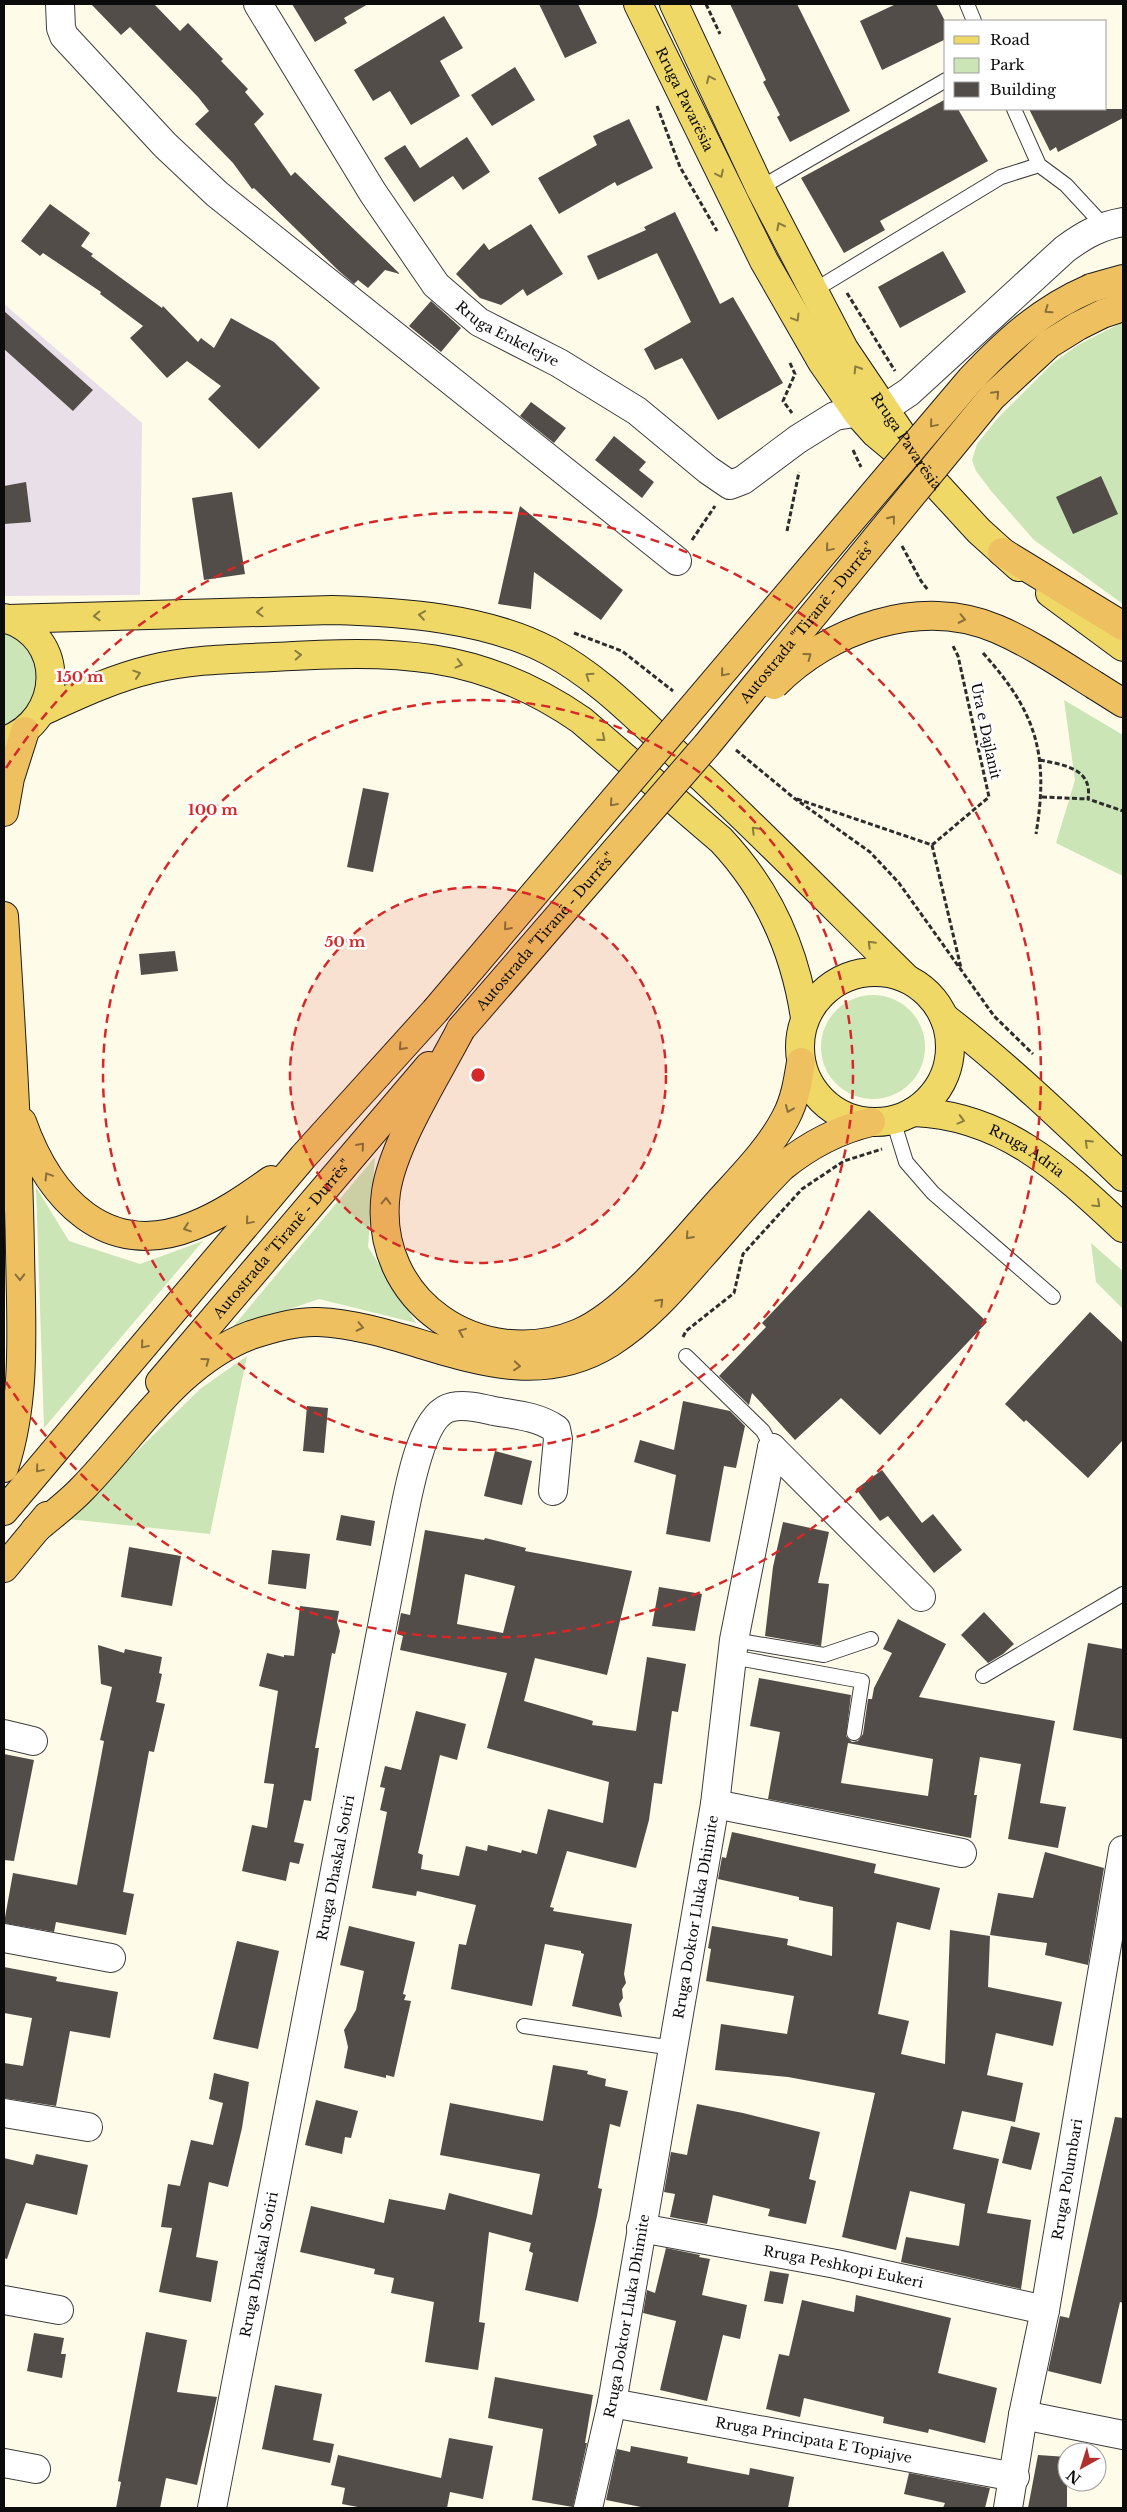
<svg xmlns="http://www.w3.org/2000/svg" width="1127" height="2512" font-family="'Libre Baskerville',serif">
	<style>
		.industrial { fill: #e9dfe9 }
		.green { fill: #cbe5b6 }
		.building { fill: #524d48; fill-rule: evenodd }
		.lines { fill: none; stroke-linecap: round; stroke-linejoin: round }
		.service-casing { stroke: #3e3e3e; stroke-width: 16 }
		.minor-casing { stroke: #3e3e3e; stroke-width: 30 }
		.primary-casing { stroke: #1c1c1c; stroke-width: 30 }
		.trunk-casing { stroke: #1c1c1c; stroke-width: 30 }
		.path { stroke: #2d2d2d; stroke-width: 3; stroke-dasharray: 5 2.5; stroke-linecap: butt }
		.service { stroke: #fff; stroke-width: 14 }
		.minor { stroke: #fff; stroke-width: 28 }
		.primary { stroke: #f0d867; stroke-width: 28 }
		.trunk { stroke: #eec060; stroke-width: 28 }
		.trunk-bridge-casing { stroke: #1c1c1c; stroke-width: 30; stroke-linecap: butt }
		.trunk-bridge { stroke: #eec060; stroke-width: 28 }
		.oneway { stroke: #897c3e }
		.oneway2 { stroke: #886f3a }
		.ring { fill: none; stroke: #d62828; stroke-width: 2.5; stroke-dasharray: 9 6 }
		.labels { text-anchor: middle; stroke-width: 5; stroke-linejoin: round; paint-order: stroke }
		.street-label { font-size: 14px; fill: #0b0b0b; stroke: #fff }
		.centre { fill: #d62828; stroke: #fff; stroke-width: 2.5 }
		.ring-label { font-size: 15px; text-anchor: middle; font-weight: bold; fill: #d62828; stroke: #fff; stroke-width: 5; stroke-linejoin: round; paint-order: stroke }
	</style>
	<rect width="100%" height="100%" fill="#fefbe9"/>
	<path class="industrial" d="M4,304L142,423L140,595L4,596Z"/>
	<path class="green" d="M1123,322V604L1034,540L992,492L976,471L972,460L977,444L997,419L1053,363L1078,345Z
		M4,630L24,643L36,663L38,687L23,715L4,727Z
		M1064,700L1123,735V876L1056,843L1075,780Z
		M821 1047a52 52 0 1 1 104 0a52 52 0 1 1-104 0Z
		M375,1157L368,1247L416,1323L319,1299L231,1329Z
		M36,1187L69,1241L140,1264L203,1241L44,1428Z
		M1091,1243L1123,1271V1309L1096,1282Z
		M247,1356L210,1534L68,1519L200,1389Z"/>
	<path class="building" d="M91,4H154L180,31L188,23L223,59L221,61L248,89L245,92L264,114L254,124L291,176L295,172L400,274L385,270L368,288L358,280L354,284L339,271L254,188L252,189L233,163L195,124L209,111L198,97L130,27L121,35Z
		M292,4H368L344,18L347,23L315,42Z
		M539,4H578L597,43L565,58Z
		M730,4H797L850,111L790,142L777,117L780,115L763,82L766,80Z
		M896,4H936L946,23V39L882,70L860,21Z
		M444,16L463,48L440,61L460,96L411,125L390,91L373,101L354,70Z
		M515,67L535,100L492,126L471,95Z
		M946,99V109H958L988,161L880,221L885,230L844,253L801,178Z
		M1029,109H1123V118L1058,152L1056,147L1050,151Z
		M629,119L653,168L617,186L615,182L559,214L538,178L597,145L593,136Z
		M467,137L490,172L463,190L453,176L414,202L384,158L405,145L420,168Z
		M50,204L90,233L81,246L93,254L91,256L162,308L163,306L198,342L201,338L214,348L231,318L274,342L320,388L259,449L208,399L221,386L187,361L167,378L130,338L143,326L100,294L101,292L43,253L40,256L21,241Z
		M675,212L720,304L733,297L783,383L718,420L682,358L655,370L644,349L691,322L657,253L598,280L587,256L646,230L644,227Z
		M531,224L563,274L527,296L523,289L501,305L480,298L456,274L484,243L489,250Z
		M943,251L966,292L900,328L878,287Z
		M431,301L461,328L441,352L409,326Z
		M4,311L93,390L73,411L4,349Z
		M531,402L566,428L554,443L520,416Z
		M614,436L646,462L639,470L654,482L642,498L595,460Z
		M1101,476L1118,514L1073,534L1056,497Z
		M26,482L31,522L4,524V486Z
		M232,492L245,574L204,580L192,498Z
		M520,506L623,590L601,620L534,572L531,609L498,604Z
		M363,788L389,793L373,872L347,867Z
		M175,951L178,971L141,975L139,954Z
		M869,1210L987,1322L880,1435L841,1398L795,1440L752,1393L749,1405L719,1376L766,1327L762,1323Z
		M1090,1312L1123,1343V1440L1088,1478L1026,1420L1024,1422L1005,1404Z
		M683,1401L730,1411L745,1426L736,1468L724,1466L710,1542L666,1534L676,1475L634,1462L640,1440L674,1450Z
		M307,1406L328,1408L324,1453L303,1451Z
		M495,1451L532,1461L522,1505L484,1496Z
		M882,1470L922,1523L933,1514L962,1550L934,1573L888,1516L880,1521L856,1489Z
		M341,1515L375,1521L371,1546L336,1540Z
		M783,1522L829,1532L818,1583L829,1584L821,1646L765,1636L773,1567Z
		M425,1530L484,1540L485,1538L526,1548L525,1551L632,1571L607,1675L535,1658L524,1701L593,1721L592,1725L636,1731L647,1657L686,1664L678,1712L672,1711L662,1784L654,1783L649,1820L636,1868L567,1851L550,1907L554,1908L553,1911L632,1924L624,1974L626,1983L622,1989L623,1998L619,2004L622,2017L572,2006L584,1954L581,1953V1951L545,1944L532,2006L451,1989L459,1944L466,1945L476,1905L417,1891L416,1896L372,1888L387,1812L380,1810L385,1788L380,1787L385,1766L401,1770L416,1711L466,1724L457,1760L440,1755L418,1853L423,1855L421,1869L459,1876L466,1846L487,1851L488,1845L521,1853L522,1850L537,1854L548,1809L603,1823L609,1782L487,1748L507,1673L400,1650L403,1636L397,1634L401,1613L410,1615ZM465,1574L515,1586L503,1633L457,1624Z
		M129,1547L181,1556L172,1606L121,1597Z
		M272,1550L310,1554L306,1589L268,1584Z
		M659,1587L702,1594L695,1631L652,1626Z
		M300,1606L339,1611L337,1622L340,1631L335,1654L332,1653L315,1748H319L311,1801L304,1800L294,1842L304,1844L299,1864L290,1862L286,1881L242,1871L252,1825L267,1828L274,1784L264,1783L278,1691L259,1686L267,1653L284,1657V1655L294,1656Z
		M984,1612L1014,1644L1003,1654L988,1663L961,1635Z
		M898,1619L946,1644L919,1697L1055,1721L1040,1803L1066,1807L1058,1848L1008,1839L1021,1764L980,1757L974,1795H977L971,1838L768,1799L780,1732L750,1726L759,1678L851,1695L846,1736L852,1742L858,1741L863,1734L868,1699H872L874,1688L892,1653L883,1649ZM848,1743L933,1759L928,1796L841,1783Z
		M1088,1643L1123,1649V1739L1073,1730Z
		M98,1645L124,1653L125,1649L162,1657L159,1673L162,1674L156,1702L165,1704L154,1752L149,1751L123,1892L134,1894L126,1935L56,1922L54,1932L4,1923L13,1873L77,1885L104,1741L100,1740L112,1687L101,1684Z
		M4,1754L34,1760L14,1861L4,1860Z
		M732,1832L876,1864L874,1873L940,1888L930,1930L897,1922L878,2014L909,2021L901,2054L945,2064L950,1930L990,1936L988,1987L1062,2002L1053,2046L996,2033L987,2075L1023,2083L1015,2122L962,2111L953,2149L999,2159L987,2213L1031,2220L1021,2289L901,2262L906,2237L959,2246L965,2204L910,2191L896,2250L842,2237L875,2093L788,2077L715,2070L721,2024L787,2034L794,1996L706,1981L711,1949L708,1948L712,1926L788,1939L787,1945L832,1956L833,1907L799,1900V1897L718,1879L722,1857L726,1858Z
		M1045,1852L1104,1868L1088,1965L1045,1955L1047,1943L990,1935L998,1893L1033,1898Z
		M349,1926L415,1942L403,1994L406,1995L404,2000L411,2001L394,2077L386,2075V2078L344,2068L348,2047L344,2030L356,2010L364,1971L340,1965Z
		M237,1941L279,1951L258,2049L213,2039Z
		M4,1967L57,1977L56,1981L118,1992L110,2038L70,2031L56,2106L4,2098V2063L23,2066L32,2018L4,2013Z
		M553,2065L588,2071L587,2074L606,2079L605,2086L628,2091L620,2127L610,2124L598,2188L602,2189L597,2216L578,2302L525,2290L533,2253L529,2251L531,2243L489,2232L479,2322L485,2323L478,2370L425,2362L434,2302L391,2293L394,2278L374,2274L375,2269L300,2252L311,2206L384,2223L389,2199L445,2210L449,2193L532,2215L540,2174L440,2155L450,2103L543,2121Z
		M214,2073L249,2082L242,2128L228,2187L209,2182L196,2257L218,2261L211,2302L159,2292L172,2228L161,2227L168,2184L180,2186L191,2140L213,2145L223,2103L209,2099Z
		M316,2100L358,2111L351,2138L345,2137L342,2154L305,2145Z
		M697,2104L743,2113L820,2132L809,2179L816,2181L806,2224L768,2216L770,2209L713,2195L707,2224L670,2217L675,2194L664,2192L671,2152L687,2155Z
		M1115,2117L1123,2118V2303L1120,2302L1101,2384L1048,2371L1060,2316L1069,2318Z
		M1011,2126L1040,2133L1031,2170L1002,2163Z
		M36,2154L88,2165L77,2215L26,2203L7,2259L4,2258V2158L33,2165Z
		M666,2248L700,2255L699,2257L710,2259L702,2295L747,2305L740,2339L723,2335L707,2401L660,2390L676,2321L643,2313L647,2290L655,2293Z
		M770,2271L789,2274L783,2304L764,2301Z
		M856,2295L951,2318L938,2373L997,2388L985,2443L929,2429L928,2433L883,2423L884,2417L804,2398L800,2417L766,2409L779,2354L789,2356L802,2300L854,2312Z
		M146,2332L187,2340L177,2392L217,2397L197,2485L166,2478L160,2508H116L121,2482L118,2481Z
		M34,2333L64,2338L61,2354H66L62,2378L27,2371Z
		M495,2377L593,2395L585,2443H587L573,2507L532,2500L543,2429L488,2418Z
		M275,2385L322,2394L313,2440L334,2444L330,2463L262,2449Z
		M449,2438L493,2446L483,2499L450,2492L447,2508H363L342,2504L345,2488L331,2485L338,2455L441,2478Z
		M631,2446L688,2457L687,2463L749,2475L750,2468L794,2477L788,2508H646L606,2500L617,2449L630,2452Z
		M1038,2455L1067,2457V2508H1028Z
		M909,2473L990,2488L985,2508H943L945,2503L904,2494Z"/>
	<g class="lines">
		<defs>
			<path id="service" d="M967,4L974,21
				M1014,109L1039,165
				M760,188L946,80
				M813,291L1001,177L1039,165L1066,185L1103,225
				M893,1120L906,1162L933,1193L1053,1297
				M686,1356L763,1431L772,1448
				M734,1640L824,1655L871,1639
				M732,1657L862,1681L854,1733
				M983,1676L1123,1594
				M524,2026L673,2048"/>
			<g id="minor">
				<path d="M60,4L61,28L64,36L165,145L217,194L677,561"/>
				<path id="s1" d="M258,4L373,193L436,285L479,322L559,363L637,411L708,470L730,485L743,480L798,439L835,416L885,408L909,392L1065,249C1084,235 1100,226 1123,222"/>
				<path d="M772,1448L921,1597"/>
				<path d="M4,1734L33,1741"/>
				<path d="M715,1804L962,1853"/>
				<path d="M4,1938L111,1958"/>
				<path d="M4,2113L88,2127"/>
				<path id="s2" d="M641,2228L836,2264L1045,2310"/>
				<path d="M4,2300L59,2310"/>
				<path id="s3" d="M612,2403L1015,2477"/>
				<path d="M1023,2415L1123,2435"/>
				<path d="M4,2463L36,2469"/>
				<path id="s4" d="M212,2508L402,1523C408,1496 420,1413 452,1407C466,1404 481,1408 494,1411C516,1415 537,1416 556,1429L558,1439L553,1491"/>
				<path id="s5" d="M588,2508L612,2403L715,1804L734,1640L772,1448"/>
				<path id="s6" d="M1008,2508L1023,2415L1045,2310L1123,1850"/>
			</g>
			<g id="primary">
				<path id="s7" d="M638,4L764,261L822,362L858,414L875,433L911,463"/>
				<path id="s8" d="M674,4L760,188L844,349L933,481L979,531L1019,567"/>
				<path d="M1050,593L1123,647"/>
				<path d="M4,618C68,636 64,720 4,741"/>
				<path d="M7,619L332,610C402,612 486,618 549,651C596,676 632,713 670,748C751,822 828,901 906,978"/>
				<path d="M43,711C78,695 114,678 152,669C192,659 233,659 273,657C392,650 479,649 581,720L721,840C768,890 795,950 805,1018"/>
				<circle cx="875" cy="1047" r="75"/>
				<path d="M944,1017C1007,1066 1066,1122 1123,1177"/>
				<path id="s9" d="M913,1112C1003,1115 1061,1170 1123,1228"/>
			</g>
			<g id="trunk">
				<path d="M1091,288L1123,279"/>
				<path d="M1102,314L1123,307"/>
				<path d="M1002,552L1123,626"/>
				<path d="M1096,686L1123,703"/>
				<path d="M4,812L10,778L25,731"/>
				<path d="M4,916C11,1028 18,1139 20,1251C21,1323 27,1399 4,1468"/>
				<path d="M461,1029C438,1074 393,1143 386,1192C371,1301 481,1374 579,1333C626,1313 681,1244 716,1205C740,1178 769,1150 786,1117C795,1100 798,1081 801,1062"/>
				<path d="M22,1122C49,1198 106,1261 193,1226C221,1215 246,1198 271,1180"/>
				<path id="s10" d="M160,1382L429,1066"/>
				<path d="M4,1511L303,1157L435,1011"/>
				<path d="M35,1530C51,1516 69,1503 83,1488C135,1435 178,1362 251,1335C272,1328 296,1321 318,1322C417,1326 513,1403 610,1343C645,1321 672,1290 699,1259C727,1228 753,1196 782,1167C809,1145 837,1130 871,1122"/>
				<path d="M4,1568L47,1516"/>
			</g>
		</defs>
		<use href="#service" class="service-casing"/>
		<use href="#minor" class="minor-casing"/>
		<use href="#primary" class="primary-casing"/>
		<use href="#trunk" class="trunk-casing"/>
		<path class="path" d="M706,4L720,34
			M657,106L680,167L717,231
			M847,293L895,371
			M790,363L795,374L783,401L792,413
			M853,450L861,467
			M787,531L799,472
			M692,540L715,506
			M902,546L921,581L928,590
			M574,633L622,651L673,691
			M983,653C1037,713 1049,755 1036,834
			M736,750L794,798L870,852L899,883L994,1016L1033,1054
			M1040,760C1063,765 1093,768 1088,799L1123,811
			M1042,797L1088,799
			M797,799L932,845
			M932,845L989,797L958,656L952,644
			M932,845L961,968
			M683,1337L686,1331L734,1293L743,1254L802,1189L844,1161L882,1149"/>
		<use href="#service" class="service"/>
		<use href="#minor" class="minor"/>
		<use href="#primary" class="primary"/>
		<use href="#trunk" class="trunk"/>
		<defs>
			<g id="trunk-bridge">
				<path d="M774,685C829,629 921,596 997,629C1032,644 1064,666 1096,686"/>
				<path d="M435,1011L971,379C1008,340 1042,309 1091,288"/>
				<path id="s11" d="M461,1029L706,746L992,397L1049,344L1078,326L1102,314"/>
			</g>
		</defs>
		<use href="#trunk-bridge" class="trunk-bridge-casing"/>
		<use href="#trunk-bridge" class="trunk-bridge"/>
	</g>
	<defs><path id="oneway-chevron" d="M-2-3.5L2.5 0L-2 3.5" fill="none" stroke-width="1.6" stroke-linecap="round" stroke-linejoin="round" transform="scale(1.25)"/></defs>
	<g class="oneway">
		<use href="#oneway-chevron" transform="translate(710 79) rotate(-115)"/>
		<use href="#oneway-chevron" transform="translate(720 174) rotate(64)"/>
		<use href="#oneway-chevron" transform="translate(780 226) rotate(-117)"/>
		<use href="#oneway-chevron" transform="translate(796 318) rotate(59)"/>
		<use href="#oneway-chevron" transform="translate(857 369) rotate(-122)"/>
		<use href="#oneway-chevron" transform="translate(260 612) rotate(178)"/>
		<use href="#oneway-chevron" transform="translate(422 615) rotate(-172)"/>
		<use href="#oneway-chevron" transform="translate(97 616) rotate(178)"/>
		<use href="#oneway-chevron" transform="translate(298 655) rotate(-3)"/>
		<use href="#oneway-chevron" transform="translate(459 664) rotate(14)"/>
		<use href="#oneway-chevron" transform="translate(137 674) rotate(-18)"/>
		<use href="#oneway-chevron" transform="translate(589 676) rotate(-146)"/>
		<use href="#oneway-chevron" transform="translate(602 738) rotate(40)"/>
		<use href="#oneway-chevron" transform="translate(755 830) rotate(-135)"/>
		<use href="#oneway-chevron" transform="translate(871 944) rotate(-135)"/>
		<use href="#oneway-chevron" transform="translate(961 1120) rotate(15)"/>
		<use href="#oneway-chevron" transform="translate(1088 1143) rotate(-136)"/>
		<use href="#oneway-chevron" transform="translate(1097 1204) rotate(43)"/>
	</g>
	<g class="oneway2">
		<use href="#oneway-chevron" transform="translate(1048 310) rotate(145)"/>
		<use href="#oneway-chevron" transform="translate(996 394) rotate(-46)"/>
		<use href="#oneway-chevron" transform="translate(933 424) rotate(130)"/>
		<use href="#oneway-chevron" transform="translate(892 519) rotate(-51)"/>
		<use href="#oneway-chevron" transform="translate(829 548) rotate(130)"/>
		<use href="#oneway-chevron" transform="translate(962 619) rotate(12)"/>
		<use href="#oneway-chevron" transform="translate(808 656) rotate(-36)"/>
		<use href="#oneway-chevron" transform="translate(724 673) rotate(130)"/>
		<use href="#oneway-chevron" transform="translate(613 803) rotate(131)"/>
		<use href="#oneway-chevron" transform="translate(507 927) rotate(131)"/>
		<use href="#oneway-chevron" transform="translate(402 1047) rotate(132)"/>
		<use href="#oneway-chevron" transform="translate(789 1109) rotate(113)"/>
		<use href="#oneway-chevron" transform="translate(361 1146) rotate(-49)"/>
		<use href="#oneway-chevron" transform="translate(48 1176) rotate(-121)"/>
		<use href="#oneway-chevron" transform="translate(386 1201) rotate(-88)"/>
		<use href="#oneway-chevron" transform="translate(249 1221) rotate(130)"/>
		<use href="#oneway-chevron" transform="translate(187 1228) rotate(161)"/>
		<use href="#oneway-chevron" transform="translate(689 1236) rotate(132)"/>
		<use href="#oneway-chevron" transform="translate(20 1277) rotate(89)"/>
		<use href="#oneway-chevron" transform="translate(660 1302) rotate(-45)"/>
		<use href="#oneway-chevron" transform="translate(360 1327) rotate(12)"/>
		<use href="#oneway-chevron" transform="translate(462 1332) rotate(-158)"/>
		<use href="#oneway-chevron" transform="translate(144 1345) rotate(130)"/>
		<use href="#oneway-chevron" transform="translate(206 1361) rotate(-36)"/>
		<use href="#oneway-chevron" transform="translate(517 1366) rotate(5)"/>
		<use href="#oneway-chevron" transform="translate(39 1469) rotate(130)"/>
	</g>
	<circle cx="478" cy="1075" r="188" fill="#d62828" fill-opacity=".12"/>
	<g class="ring">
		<circle cx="478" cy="1075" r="188"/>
		<circle cx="478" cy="1075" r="375"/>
		<path d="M6 768A563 563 0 1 1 6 1382"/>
	</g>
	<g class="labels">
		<g class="street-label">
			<text dy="5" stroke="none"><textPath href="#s7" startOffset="106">Rruga Pavarësia</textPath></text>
			<text dy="5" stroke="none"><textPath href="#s1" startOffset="420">Rruga Enkelejve</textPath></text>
			<text dy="5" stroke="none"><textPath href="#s8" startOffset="496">Rruga Pavarësia</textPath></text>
			<text dy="5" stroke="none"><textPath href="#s11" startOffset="534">Autostrada "Tiranë - Durrës"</textPath></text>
			<text transform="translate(986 731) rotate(78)" y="5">Ura e Dajlanit</text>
			<text dy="5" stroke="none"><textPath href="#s11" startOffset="129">Autostrada "Tiranë - Durrës"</textPath></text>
			<text dy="5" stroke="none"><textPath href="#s9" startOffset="122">Rruga Adria</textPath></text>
			<text dy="5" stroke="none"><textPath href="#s10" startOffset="188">Autostrada "Tiranë - Durrës"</textPath></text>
			<text dy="5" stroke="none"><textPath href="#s4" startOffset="652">Rruga Dhaskal Sotiri</textPath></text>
			<text dy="5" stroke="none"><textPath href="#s5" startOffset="601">Rruga Doktor Lluka Dhimite</textPath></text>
			<text dy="5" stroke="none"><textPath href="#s6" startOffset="334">Rruga Polumbari</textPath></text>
			<text dy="5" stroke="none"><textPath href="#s4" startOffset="248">Rruga Dhaskal Sotiri</textPath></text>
			<text dy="5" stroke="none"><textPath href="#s2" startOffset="206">Rruga Peshkopi Eukeri</textPath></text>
			<text dy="5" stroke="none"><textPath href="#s5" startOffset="196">Rruga Doktor Lluka Dhimite</textPath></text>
			<text dy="5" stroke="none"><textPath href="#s3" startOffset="205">Rruga Principata E Topiajve</textPath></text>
		</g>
	</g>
	<circle cx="478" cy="1075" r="8" class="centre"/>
	<g class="ring-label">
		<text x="80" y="682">150 m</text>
		<text x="213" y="815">100 m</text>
		<text x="345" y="947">50 m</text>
	</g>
	<rect width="1127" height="2512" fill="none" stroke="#0b0b0b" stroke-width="10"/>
	<rect x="944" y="20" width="162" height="90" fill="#ffffff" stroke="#9d9d9d"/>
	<rect x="954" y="36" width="25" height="8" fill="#f0d867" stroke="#9d9d9d"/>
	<text x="990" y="45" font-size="15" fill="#0b0b0b">Road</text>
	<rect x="954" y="58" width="25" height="15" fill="#cbe5b6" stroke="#9d9d9d"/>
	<text x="990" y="70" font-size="15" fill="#0b0b0b">Park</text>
	<rect x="954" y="82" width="25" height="15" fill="#524d48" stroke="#9d9d9d"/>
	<text x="990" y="95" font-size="15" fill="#0b0b0b">Building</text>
	<g transform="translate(1082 2467) rotate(219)"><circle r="24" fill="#ffffff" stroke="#9d9d9d"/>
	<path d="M0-4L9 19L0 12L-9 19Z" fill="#b12f2c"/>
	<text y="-8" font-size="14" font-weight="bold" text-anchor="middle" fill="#0b0b0b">N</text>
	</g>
</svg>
